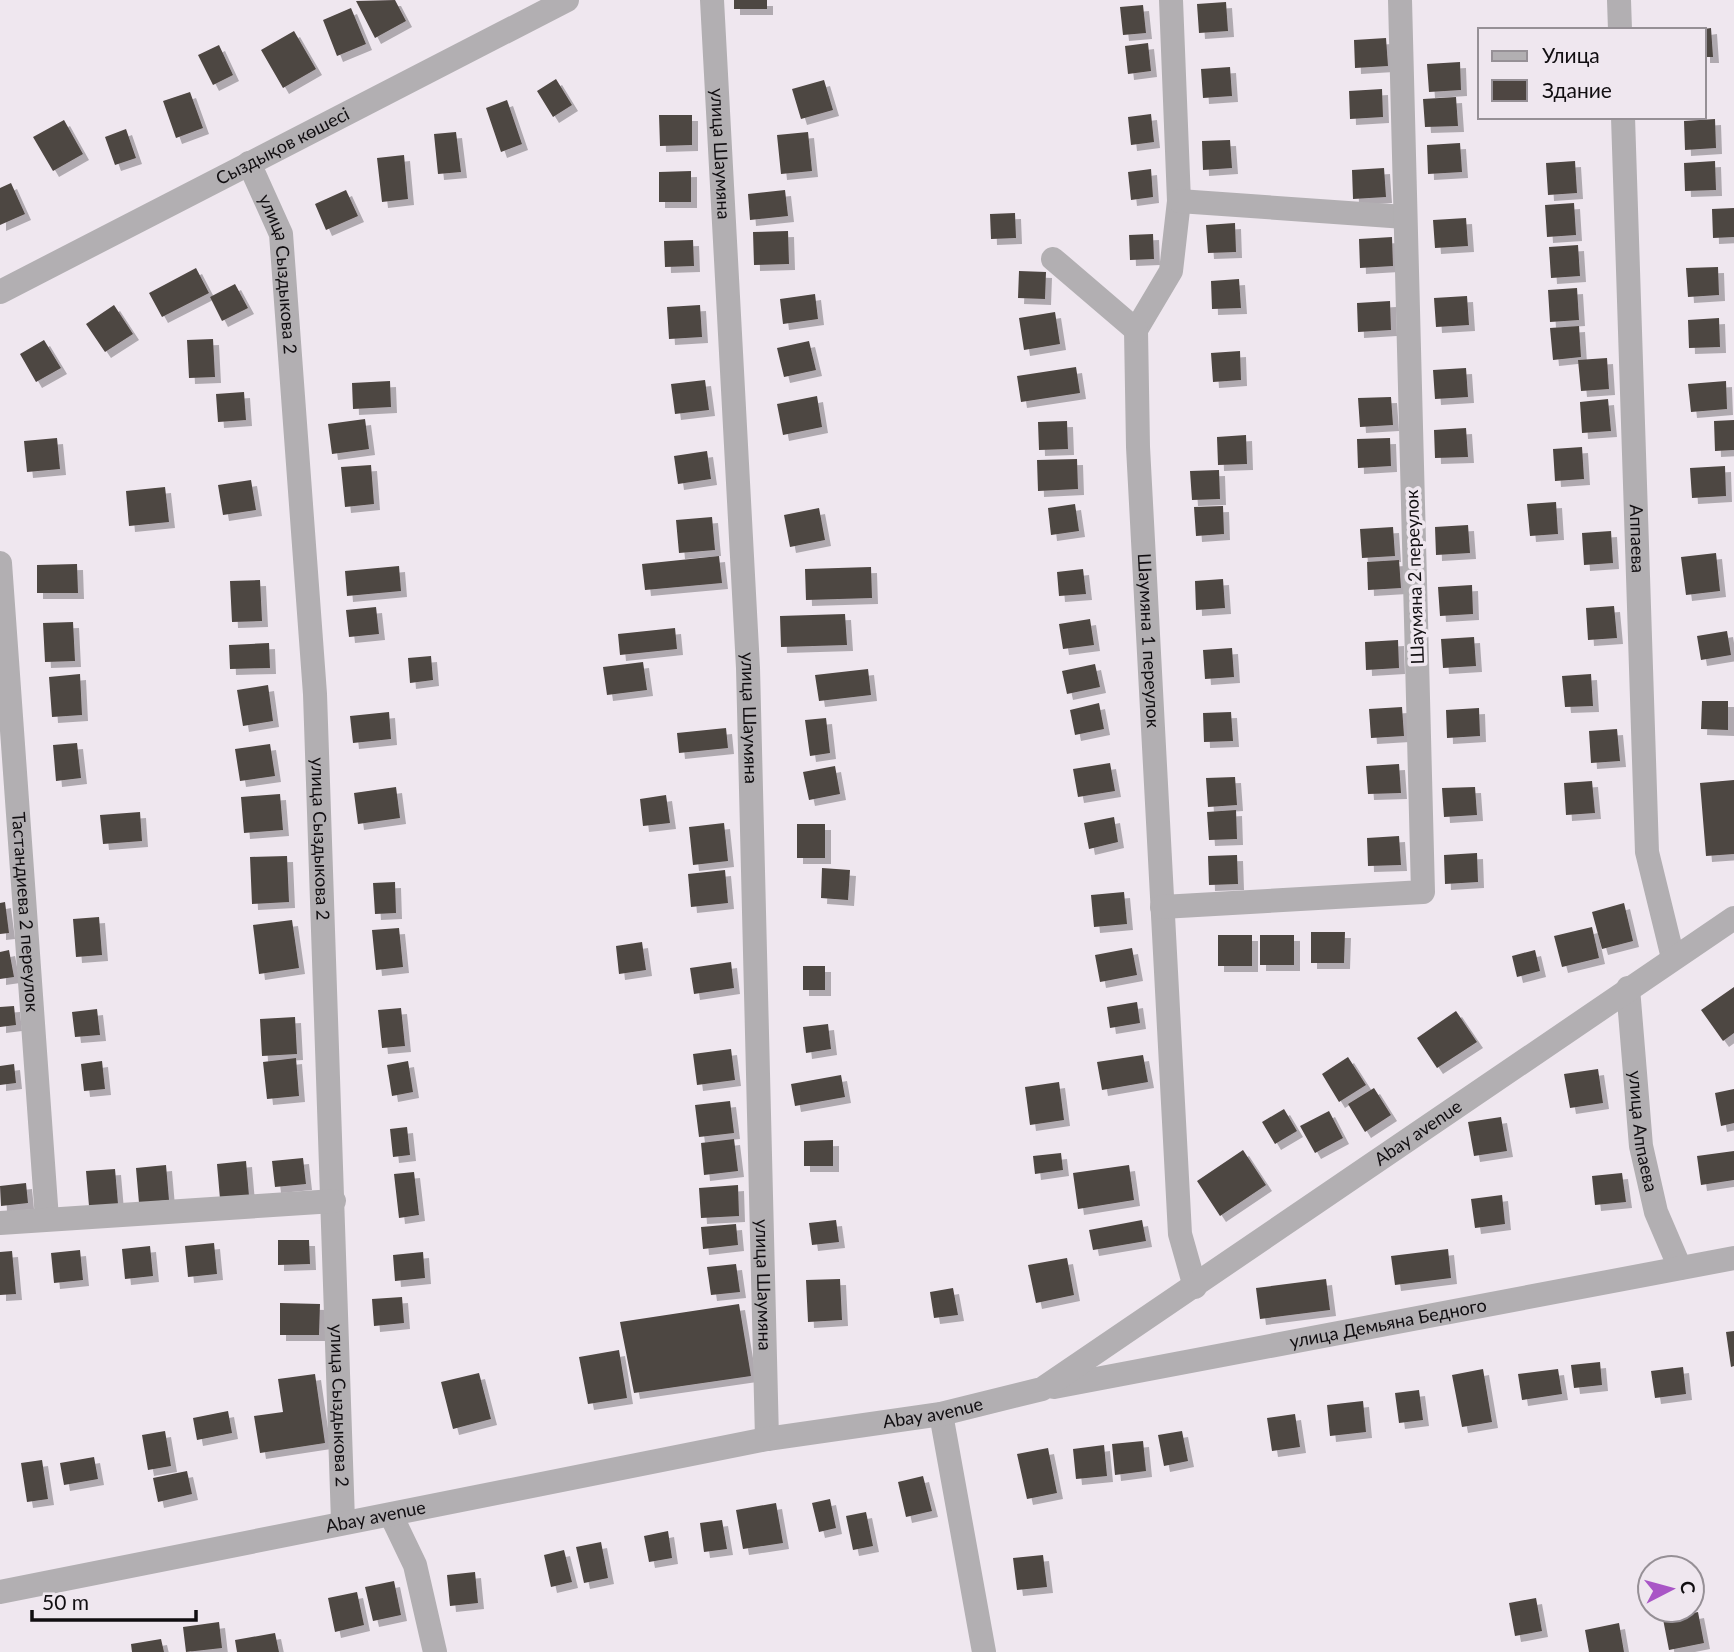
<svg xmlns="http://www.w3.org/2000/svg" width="1734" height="1652" font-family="Lato,sans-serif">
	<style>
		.building { fill: #4e4642; filter: url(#shadow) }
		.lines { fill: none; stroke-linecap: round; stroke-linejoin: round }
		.minor { stroke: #b2afb2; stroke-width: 24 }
		.labels { text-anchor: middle; stroke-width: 7; stroke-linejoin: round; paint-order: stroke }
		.street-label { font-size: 18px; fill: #110e11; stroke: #efe7ef }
	</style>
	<defs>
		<filter id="shadow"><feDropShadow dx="6" dy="6" stdDeviation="0" flood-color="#0004"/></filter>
	</defs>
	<rect width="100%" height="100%" fill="#efe7ef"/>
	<path class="building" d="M395,0L406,21L375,38L356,1Z
		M734,0H767V9H734Z
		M1226,2L1228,31L1199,33L1197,4Z
		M1143,5L1146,33L1123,35L1120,7Z
		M351,8L366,44L337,56L323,20Z
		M1711,28L1713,57H1704V29Z
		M294,31L316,69L283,88L261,50Z
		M1386,38L1388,66L1355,68L1354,40Z
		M1148,43L1151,71L1128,74L1125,46Z
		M219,45L233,75L213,85L198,55Z
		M1460,62L1461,90L1429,92L1427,64Z
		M1230,67L1232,96L1203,98L1201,69Z
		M556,79L572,105L553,117L537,91Z
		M824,80L833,110L801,119L792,89Z
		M1382,89L1383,117L1350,119L1349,91Z
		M190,92L203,128L176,138L163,101Z
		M1456,97L1458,126L1425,127L1423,99Z
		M507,100L522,144L501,152L486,108Z
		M1151,114L1154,142L1131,145L1128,117Z
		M659,115H692V145L660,146Z
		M1715,119L1716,148L1685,150L1684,121Z
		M64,120L83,154L53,171L33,137Z
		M126,129L136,158L115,165L105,137Z
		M456,132L461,172L438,174L434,134Z
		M808,132L812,171L781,174L777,135Z
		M1230,140L1232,168L1203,170L1202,141Z
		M1460,143L1462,172L1428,174L1427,145Z
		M404,155L408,199L382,202L377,158Z
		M1575,161L1577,193L1548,195L1546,163Z
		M1715,161L1716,190L1685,191L1684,163Z
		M1384,168L1386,197L1353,199L1352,170Z
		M1151,169L1153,197L1131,200L1128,172Z
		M691,171V202H659V172Z
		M11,183L25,214L0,225V188Z
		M346,190L358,216L326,230L315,204Z
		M785,190L788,216L750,220L748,194Z
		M1574,203L1576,235L1547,237L1545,205Z
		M1734,208V237L1713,238L1712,209Z
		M1015,213L1016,238L991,239L990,214Z
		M1466,218L1468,246L1435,248L1433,220Z
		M1235,223L1236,252L1208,253L1206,225Z
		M788,231L789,264L754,265L753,232Z
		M1153,234L1154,259L1130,260L1129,235Z
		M1392,237L1393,266L1360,268L1359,239Z
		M693,240L694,266L665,267L664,241Z
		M1578,245L1580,276L1551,278L1549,247Z
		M1718,267L1719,295L1688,297L1686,268Z
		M196,268L209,293L162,317L149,293Z
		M1019,271L1046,272L1045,299L1018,298Z
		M1239,279L1241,308L1212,309L1211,281Z
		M235,284L248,308L222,321L210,297Z
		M1577,288L1579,320L1550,322L1548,290Z
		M815,294L818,319L783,324L780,299Z
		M1467,296L1469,325L1436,327L1434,298Z
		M1390,301L1391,330L1358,332L1357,303Z
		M114,305L133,334L105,352L86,324Z
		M700,305L702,337L669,339L667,307Z
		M1055,312L1060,344L1024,350L1019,318Z
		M1719,318L1720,347L1689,348L1688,320Z
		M1579,326L1581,357L1553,360L1550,328Z
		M213,339L215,377L189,378L187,340Z
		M44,340L61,368L36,382L20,354Z
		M809,341L816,370L784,377L777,348Z
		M1240,351L1241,380L1213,382L1211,353Z
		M1607,358L1609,389L1581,391L1578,360Z
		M1076,367L1080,393L1021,402L1017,376Z
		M1466,368L1468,397L1435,399L1433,370Z
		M705,380L709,410L675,414L671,384Z
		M390,381L391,407L353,409L352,383Z
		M1726,381L1727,409L1691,412L1688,384Z
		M244,392L246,420L218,422L216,394Z
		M817,396L822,427L783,435L777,404Z
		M1391,397L1393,425L1360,427L1358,398Z
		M1608,399L1611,431L1582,433L1580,402Z
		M365,419L369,449L332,454L328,424Z
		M1734,420V450L1715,451L1714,421Z
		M1067,421L1068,449L1039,450L1038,422Z
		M1466,428L1468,457L1435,458L1434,430Z
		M1246,435L1247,464L1218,465L1217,437Z
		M57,438L60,469L27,472L24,441Z
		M1390,438L1391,466L1358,468L1357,439Z
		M1582,447L1584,479L1555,481L1553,449Z
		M707,451L711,479L678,484L674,456Z
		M1077,459L1078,489L1038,491L1037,460Z
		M371,465L374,504L345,507L341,467Z
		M1725,466L1726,496L1692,498L1690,468Z
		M1219,470L1220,499L1192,500L1190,471Z
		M251,480L256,510L223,515L218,485Z
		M165,487L169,522L129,526L126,491Z
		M1556,502L1558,534L1530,536L1527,504Z
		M1075,504L1079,531L1051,535L1048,508Z
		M1223,506L1224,534L1196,536L1194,507Z
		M819,508L825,540L790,547L784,515Z
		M712,517L715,550L679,553L676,520Z
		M1468,525L1470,553L1436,555L1435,527Z
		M1393,527L1395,556L1362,558L1360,529Z
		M1611,531L1613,563L1584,565L1582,533Z
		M1716,553L1720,591L1686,595L1681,557Z
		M719,556L722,583L645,590L642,564Z
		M1399,560L1401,588L1368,590L1367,562Z
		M77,564L78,593H37V565Z
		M399,566L401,591L347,596L345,571Z
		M871,567L872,598L806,600L805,569Z
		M1083,569L1086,594L1059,596L1057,572Z
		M1223,579L1225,608L1196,610L1195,581Z
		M260,580L262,621L232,622L230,581Z
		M1472,585L1473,614L1440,616L1438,587Z
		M1614,606L1617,638L1588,640L1586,608Z
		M376,607L379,634L349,637L346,610Z
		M845,614L847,645L781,647L780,616Z
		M1090,619L1094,645L1063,649L1059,624Z
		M73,622L75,661L45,662L43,623Z
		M675,628L677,649L620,655L618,634Z
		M1727,631L1731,655L1701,660L1697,636Z
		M1474,637L1476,666L1443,668L1441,639Z
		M1398,640L1399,668L1366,670L1365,642Z
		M269,643L270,668L230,669L229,645Z
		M1232,648L1234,677L1205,679L1203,650Z
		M431,656L433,680L410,683L408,658Z
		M643,662L647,690L607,695L603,667Z
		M1095,664L1100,687L1067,694L1062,671Z
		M868,669L871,695L819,701L815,675Z
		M80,674L82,715L52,717L49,677Z
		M1591,674L1593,706L1565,707L1562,676Z
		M268,685L273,721L243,726L237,690Z
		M1702,701H1728V730L1701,729Z
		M1099,703L1104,729L1075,735L1070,710Z
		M1402,707L1404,736L1371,738L1369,709Z
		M1479,708L1480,736L1447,738L1446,710Z
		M389,712L391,739L353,743L350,716Z
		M1231,712L1233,741L1204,742L1203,713Z
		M826,718L830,753L810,756L805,720Z
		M726,728L728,748L679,753L677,733Z
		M1617,729L1620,761L1591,763L1589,731Z
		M77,743L81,778L56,781L53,745Z
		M270,744L275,776L240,781L235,749Z
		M1110,763L1115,791L1078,797L1073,769Z
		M1399,764L1401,793L1368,794L1366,766Z
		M835,766L840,794L809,800L803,772Z
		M1235,777L1237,805L1208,807L1206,778Z
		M1734,780V854L1706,856L1700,783Z
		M1592,781L1595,813L1566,815L1564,783Z
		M396,787L400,818L358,824L354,793Z
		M1475,787L1477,815L1444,817L1442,788Z
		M280,794L283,830L244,833L241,797Z
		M666,795L670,823L643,826L640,799Z
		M1236,810L1237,839L1209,840L1207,812Z
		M140,812L142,841L103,844L100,815Z
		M1114,817L1118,842L1089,849L1084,823Z
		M724,823L728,861L693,865L689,827Z
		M797,824H825V858H797Z
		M1399,836L1401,865L1368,866L1367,838Z
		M1477,853L1478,882L1445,884L1444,855Z
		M1237,855L1238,884L1209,885L1208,856Z
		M287,856L289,902L252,904L250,857Z
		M822,868L850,870L848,900L821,898Z
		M725,870L728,903L691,907L688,874Z
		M395,882L396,913L375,914L373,883Z
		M1124,892L1127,924L1094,927L1091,895Z
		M5,902L9,933L0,934V903Z
		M1624,903L1633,941L1602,949L1592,912Z
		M99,917L102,955L76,957L73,919Z
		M292,920L299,968L259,974L253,925Z
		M1592,927L1599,958L1562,967L1554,936Z
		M399,928L403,967L376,970L372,930Z
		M1311,932H1345L1344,963H1311Z
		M1218,935H1252V966H1218Z
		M1260,935H1294V965H1260Z
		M642,942L646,970L619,974L616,946Z
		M1132,948L1137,975L1100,982L1095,955Z
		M9,950L14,977L0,979V952Z
		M1535,950L1540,971L1517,977L1512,956Z
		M731,962L734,988L694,994L690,968Z
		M803,966H825V990H803Z
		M1734,987V1033L1723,1041L1701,1010Z
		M1137,1002L1140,1023L1110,1028L1107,1007Z
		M14,1006L16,1025L0,1027V1007Z
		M401,1008L405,1046L382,1048L378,1010Z
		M97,1009L100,1035L75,1037L72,1012Z
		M1456,1011L1477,1042L1437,1068L1417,1038Z
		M295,1017L297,1054L262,1056L260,1019Z
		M828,1024L831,1049L806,1053L803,1027Z
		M731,1049L735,1080L697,1085L693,1054Z
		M1143,1055L1148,1082L1102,1090L1097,1062Z
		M1348,1057L1366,1085L1339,1102L1322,1074Z
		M296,1058L299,1096L267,1099L263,1062Z
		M102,1061L105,1089L84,1091L81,1064Z
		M408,1061L413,1092L392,1096L387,1065Z
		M14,1064L16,1083L0,1085V1066Z
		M1598,1069L1603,1103L1570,1108L1564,1074Z
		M841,1075L845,1097L795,1106L791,1084Z
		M1059,1082L1064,1120L1030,1125L1025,1087Z
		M1374,1088L1391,1115L1365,1132L1348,1104Z
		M1734,1089V1123L1721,1126L1715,1093Z
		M730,1101L734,1133L699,1137L695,1105Z
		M1284,1109L1297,1131L1275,1144L1262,1122Z
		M1329,1111L1343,1138L1315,1153L1300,1126Z
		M1501,1117L1507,1151L1474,1156L1468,1122Z
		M407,1127L410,1155L393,1157L390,1129Z
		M734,1139L738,1171L704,1175L701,1143Z
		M833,1140V1166H804V1141Z
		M1243,1150L1266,1185L1220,1216L1197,1181Z
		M1734,1151V1180L1701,1185L1697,1156Z
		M1061,1153L1063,1170L1035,1174L1033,1156Z
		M303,1158L306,1184L275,1187L272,1161Z
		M246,1161L249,1196L220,1199L217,1164Z
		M166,1165L169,1200L139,1203L136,1168Z
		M1129,1165L1134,1200L1078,1209L1073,1173Z
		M115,1169L118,1204L89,1206L86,1171Z
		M414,1172L419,1215L399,1218L394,1174Z
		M1622,1173L1626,1202L1595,1205L1592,1176Z
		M26,1183L28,1203L1,1206L0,1186Z
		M738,1185L739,1216L701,1218L699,1188Z
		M1502,1195L1505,1224L1475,1228L1471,1199Z
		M836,1220L839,1242L812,1245L809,1223Z
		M1142,1220L1146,1241L1093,1250L1089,1230Z
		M736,1224L738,1245L703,1249L701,1227Z
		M278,1240H309L310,1264L278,1265Z
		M214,1243L217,1274L188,1277L185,1246Z
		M150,1246L153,1276L125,1279L122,1249Z
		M1448,1249L1451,1278L1395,1285L1391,1256Z
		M80,1250L83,1280L54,1283L51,1253Z
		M12,1251L16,1294L0,1295V1252Z
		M423,1252L425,1278L395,1281L393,1255Z
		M1067,1258L1074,1295L1036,1303L1028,1265Z
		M736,1264L740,1292L711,1295L707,1267Z
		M840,1279L842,1320L808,1322L806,1280Z
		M1326,1279L1330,1310L1260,1319L1256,1288Z
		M953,1288L958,1315L934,1318L930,1292Z
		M402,1297L404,1323L374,1326L372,1299Z
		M280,1303L320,1304L319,1335H280Z
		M739,1304L751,1376L634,1393L620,1322Z
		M1734,1331V1366L1731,1367L1726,1332Z
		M619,1350L627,1398L588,1404L579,1357Z
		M1600,1362L1602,1385L1574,1388L1571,1365Z
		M1683,1367L1686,1394L1655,1398L1651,1371Z
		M1483,1369L1492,1422L1462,1427L1452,1375Z
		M1558,1369L1562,1394L1522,1400L1518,1374Z
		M479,1373L491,1419L453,1429L441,1382Z
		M315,1374L325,1443L260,1453L254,1416L283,1412L278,1379Z
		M1419,1390L1423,1420L1399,1423L1395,1393Z
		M1363,1401L1366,1432L1330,1436L1327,1405Z
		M228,1411L232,1433L197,1440L193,1418Z
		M1295,1414L1300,1447L1272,1451L1267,1418Z
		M165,1431L171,1466L148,1470L142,1435Z
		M1182,1431L1188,1461L1164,1466L1158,1435Z
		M1143,1441L1146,1471L1115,1475L1112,1444Z
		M1104,1445L1107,1476L1076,1479L1073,1449Z
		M1048,1448L1057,1493L1027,1499L1017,1454Z
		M94,1457L98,1479L64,1485L60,1463Z
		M42,1460L48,1499L27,1502L21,1463Z
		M187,1471L192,1494L158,1502L153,1478Z
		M923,1476L932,1511L906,1517L898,1482Z
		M830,1499L836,1528L819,1532L812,1503Z
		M776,1503L783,1543L743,1549L736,1510Z
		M866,1512L873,1546L853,1550L846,1516Z
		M722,1520L727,1549L704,1552L700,1523Z
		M668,1531L672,1558L649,1562L644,1536Z
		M601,1542L608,1578L584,1583L576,1547Z
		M564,1550L572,1582L551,1587L544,1555Z
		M1043,1555L1047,1587L1017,1590L1013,1558Z
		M475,1572L478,1603L450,1606L447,1575Z
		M394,1581L401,1615L373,1621L365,1587Z
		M357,1592L364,1625L335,1632L328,1598Z
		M1536,1598L1542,1631L1515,1636L1509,1603Z
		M1698,1612L1704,1643L1669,1650L1663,1619Z
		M219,1622L222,1648L186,1652L183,1627Z
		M1619,1623L1624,1652H1589L1585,1630Z
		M275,1633L279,1652H237L235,1640Z
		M161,1639L164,1652H132L131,1644Z"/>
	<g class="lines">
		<g class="minor">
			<path id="s1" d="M712,0L748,668L767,1439"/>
			<path id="s2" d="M1171,0L1179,201L1171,271L1136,330L1138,447L1180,1234L1195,1287"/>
			<path d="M1619,0L1620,30"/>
			<path id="s3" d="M1623,117L1647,852L1673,958"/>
			<path id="s4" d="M249,163L281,234L315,694L343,1521"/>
			<path d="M1179,201L1405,217"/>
			<path d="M1053,259L1136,330"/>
			<path id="s5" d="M0,292L567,0"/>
			<path id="s6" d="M0,563L47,1219"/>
			<path d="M1162,907L1423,892L1400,0"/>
			<path id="s7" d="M1628,988L1641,1146L1656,1212L1680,1268"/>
			<path d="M0,1223L334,1201"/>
			<path id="s8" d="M1054,1387L1734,1258"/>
			<path d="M941,1414L984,1652"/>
			<path d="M391,1515L415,1565L435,1652"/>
			<path id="s9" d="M0,1592L767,1439L941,1414L1042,1389L1734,918"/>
		</g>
	</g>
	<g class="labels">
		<g class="street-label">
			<text dy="6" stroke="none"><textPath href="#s5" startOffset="318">Сыздықов көшесі</textPath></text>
			<text dy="6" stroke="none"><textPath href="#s1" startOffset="154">улица Шаумяна</textPath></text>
			<text dy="6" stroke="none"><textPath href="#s4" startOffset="117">улица Сыздыкова 2</textPath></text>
			<text dy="6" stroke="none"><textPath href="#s3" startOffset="422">Аппаева</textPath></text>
			<text transform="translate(1415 577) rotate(-92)" y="6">Шаумяна 2 переулок</text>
			<text dy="6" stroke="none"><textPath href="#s2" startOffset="651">Шаумяна 1 переулок</textPath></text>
			<text dy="6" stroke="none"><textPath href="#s1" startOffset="719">улица Шаумяна</textPath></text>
			<text dy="6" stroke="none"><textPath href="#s4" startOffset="684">улица Сыздыкова 2</textPath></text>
			<text dy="6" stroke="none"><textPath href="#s6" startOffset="350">Тастандиева 2 переулок</textPath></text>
			<text dy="6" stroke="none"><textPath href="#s7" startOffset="144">улица Аппаева</textPath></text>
			<text dy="6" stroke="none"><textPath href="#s9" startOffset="1517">Abay avenue</textPath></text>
			<text dy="6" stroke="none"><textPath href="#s1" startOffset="1286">улица Шаумяна</textPath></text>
			<text dy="6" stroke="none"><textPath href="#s8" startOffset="340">улица Демьяна Бедного</textPath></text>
			<text dy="6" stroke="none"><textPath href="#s4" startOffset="1251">улица Сыздыкова 2</textPath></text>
			<text dy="6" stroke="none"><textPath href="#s9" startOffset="950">Abay avenue</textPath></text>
			<text dy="6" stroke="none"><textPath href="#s9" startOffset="383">Abay avenue</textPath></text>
		</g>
	</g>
	<rect x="1478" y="28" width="228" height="91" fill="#efe7ef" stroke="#969096" stroke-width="2"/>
	<rect x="1492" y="51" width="35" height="10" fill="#b2afb2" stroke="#969096" stroke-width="2"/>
	<text x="1542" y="63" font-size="21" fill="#110e11">Улица</text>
	<rect x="1492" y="80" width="35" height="21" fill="#4e4642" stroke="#969096" stroke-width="2"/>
	<text x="1542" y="98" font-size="21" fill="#110e11">Здание</text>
	<g transform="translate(1671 1589) rotate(84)"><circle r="33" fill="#efe7ef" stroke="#969096" stroke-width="2"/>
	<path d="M0-5L12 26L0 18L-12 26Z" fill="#a956c6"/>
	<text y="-10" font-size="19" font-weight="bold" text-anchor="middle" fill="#110e11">С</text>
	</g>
	<path d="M32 1610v10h164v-10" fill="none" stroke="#110e11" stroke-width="3.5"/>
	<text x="42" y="1610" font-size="21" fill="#110e11" stroke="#efe7ef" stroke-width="5" paint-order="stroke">50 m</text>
</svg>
